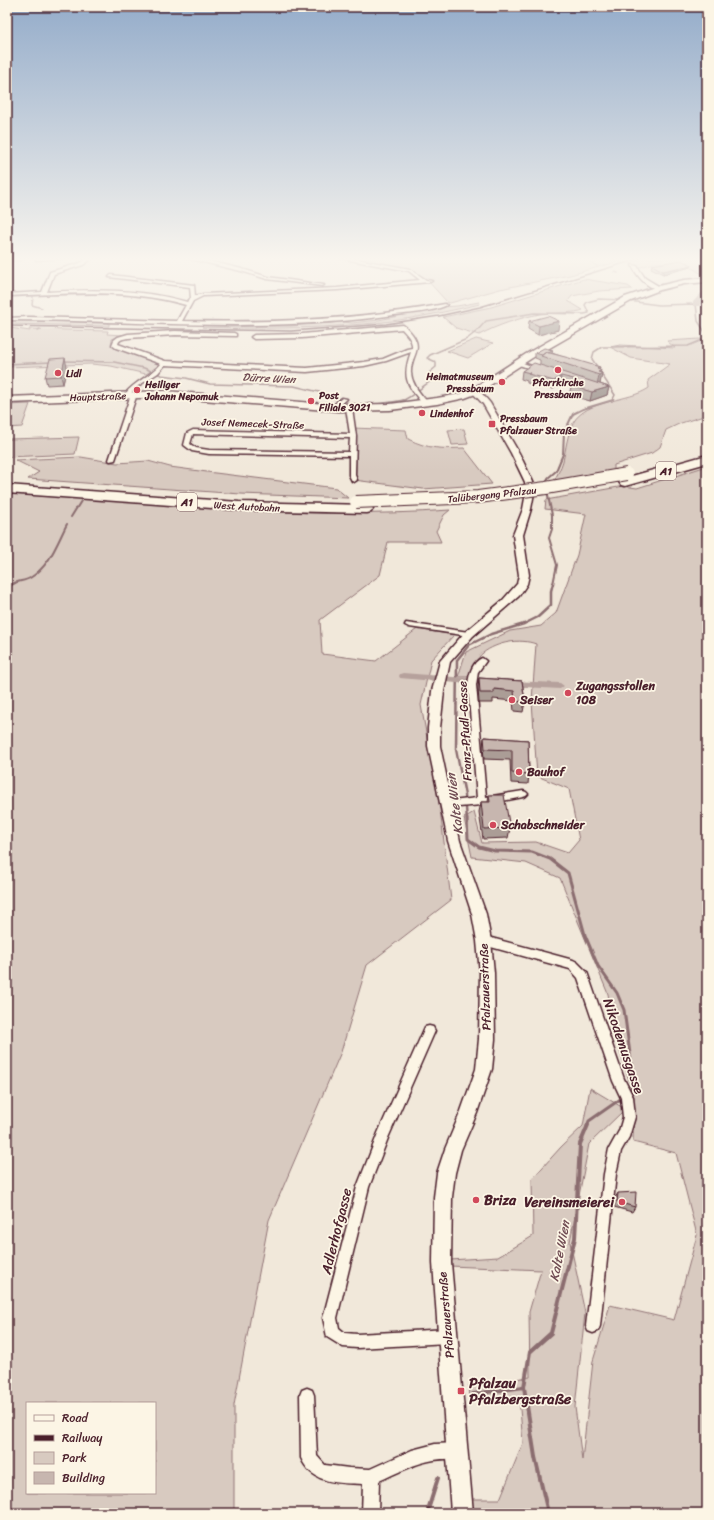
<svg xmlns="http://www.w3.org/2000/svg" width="714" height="1520" font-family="Sriracha,sans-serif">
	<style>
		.green { fill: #d8cac0; stroke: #917476; fill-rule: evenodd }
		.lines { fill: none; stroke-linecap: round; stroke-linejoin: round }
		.stream-far4 { stroke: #8b6d6f; stroke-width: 1.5 }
		.stream-far3 { stroke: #8b6d6f; stroke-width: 2 }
		.stream-far2 { stroke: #8b6d6f; stroke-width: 2.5 }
		.stream-far1 { stroke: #8b6d6f; stroke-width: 3 }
		.stream { stroke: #8b6d6f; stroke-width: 4 }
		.canal { fill: #b6a19c; fill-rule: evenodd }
		.river { fill: #b6a19c; fill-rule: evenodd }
		.minor-tunnel { stroke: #d0c0b7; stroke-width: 5; stroke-dasharray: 5 2.5; stroke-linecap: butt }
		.minor-casing { stroke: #4a1f2b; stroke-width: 3 }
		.tertiary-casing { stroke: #4a1f2b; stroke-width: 3 }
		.primary-casing { stroke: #4a1f2b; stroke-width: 3 }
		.motorway-casing { stroke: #4a1f2b; stroke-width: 3 }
		.minor { fill: #fcf5e5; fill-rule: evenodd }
		.tertiary { fill: #fcf5e5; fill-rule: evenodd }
		.primary { fill: #fcf5e5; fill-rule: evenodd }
		.motorway { fill: #fcf5e5; fill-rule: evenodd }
		.rail { stroke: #4a1f2b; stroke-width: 1.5 }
		.motorway-bridge-casing { stroke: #4a1f2b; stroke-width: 14; stroke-linecap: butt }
		.motorway-bridge { stroke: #fcf5e5; stroke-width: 12 }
		.wall { fill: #ab9d96; stroke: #4a1f2b }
		.shaded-wall { fill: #8b7f7a; stroke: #4a1f2b }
		.building { fill: #c7b6af; stroke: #4a1f2b }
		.poi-dot { fill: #d1495b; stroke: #fcf5e5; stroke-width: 1.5 }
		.labels { text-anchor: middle; stroke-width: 3.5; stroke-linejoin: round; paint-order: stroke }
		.far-poi-label { font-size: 10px; font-weight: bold; fill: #4a1f2b; stroke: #fcf5e5; text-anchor: start }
		.far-street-label { font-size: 10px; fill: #4a1f2b; stroke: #fcf5e5 }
		.far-water-label { font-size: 11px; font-style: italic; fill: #704c53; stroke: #fcf5e5 }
		.shield { fill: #fcf5e5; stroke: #7f5f63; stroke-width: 1 }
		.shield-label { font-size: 11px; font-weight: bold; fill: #4a1f2b }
		.poi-label { font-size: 12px; font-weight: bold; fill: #4a1f2b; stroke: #fcf5e5; text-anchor: start }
		.street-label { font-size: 12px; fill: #4a1f2b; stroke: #fcf5e5 }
		.water-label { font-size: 13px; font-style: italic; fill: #704c53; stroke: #fcf5e5 }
		.near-street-label { font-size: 14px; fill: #4a1f2b; stroke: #fcf5e5 }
		.near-poi-label { font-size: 14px; font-weight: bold; fill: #4a1f2b; stroke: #fcf5e5; text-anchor: start }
	</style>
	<rect width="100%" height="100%" fill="#f1e8da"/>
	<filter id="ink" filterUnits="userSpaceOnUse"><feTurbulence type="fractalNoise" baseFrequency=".025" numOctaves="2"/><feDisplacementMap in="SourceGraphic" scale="8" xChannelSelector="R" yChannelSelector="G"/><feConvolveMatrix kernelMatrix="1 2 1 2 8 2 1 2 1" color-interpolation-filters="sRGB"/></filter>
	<g filter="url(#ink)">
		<path class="green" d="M347,258H631L570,275L500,289L450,303L447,302L427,280L409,270Z
			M646,258H707V277L682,262L654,263L641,267L629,263Z
			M584,279L628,286L632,289L599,291L572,296L568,301L583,310C578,313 550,313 540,314C519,318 498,325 479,335L456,328L443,317L491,307Z
			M479,302L480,304C441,313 403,321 363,324C310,329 256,329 202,327L291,326L344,322L352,323L379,320L442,307L457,306Z
			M34,319L109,322V326L7,324V320Z
			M10,328L30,331L29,329L108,331L107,334L122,335L112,339L111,344L117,349L161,364L146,374L111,366L91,364L7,367V329Z
			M476,339L493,343L468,358L447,351Z
			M700,339L707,342V415L681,423L666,430L660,447L652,453L614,465V473L554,481C557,475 561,468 563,461C566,449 567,435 573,423C586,399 629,402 649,388L648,380L670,364L631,358L610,347L620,345L675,348L667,341Z
			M30,404L22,427L7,428V405Z
			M352,428L406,430L408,439C428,449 442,449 464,448L492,484L423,489L354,480Z
			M464,429L468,444L452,445L448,430Z
			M79,437L75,454L7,457V445L9,439Z
			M81,457L117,463L148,461L170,467L207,472L336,488L348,498L241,494L28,479L39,472L15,460Z
			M707,466V1513H472L471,1499H500L523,1443L519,1398L470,1399L469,1385L530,1377L529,1312L541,1270L450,1266V1260L498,1257L533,1236L532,1179L561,1147L583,1126L590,1088L625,1109L589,1144L570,1242L585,1313L575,1407L582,1460L593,1361L610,1305L674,1320L697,1235L676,1153L633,1142L634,1097L617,1041L608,994L560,878L526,863L472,857L464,818L474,812L482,843L536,842L568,853L579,840L569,789L537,776L532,701L536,644C520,638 497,642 483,653C477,657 472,670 468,677H458L466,652L510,631L541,626L556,613L577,555L586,514L545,509L546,500L624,486L637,488Z
			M7,493C155,503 302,521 450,510L444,515L436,531L441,542H388L380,575L320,620L322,654L376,661L417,629L454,635L431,660L421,705L440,809L451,900L367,965L341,1052L269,1220L234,1405V1513H7ZM27,1403H155V1493H27Z"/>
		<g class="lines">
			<path class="stream-far4" d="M585,258L597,266
				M615,272L618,273
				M33,297L32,305L42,308
				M628,301L659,305L696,304L698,321L707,335
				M38,330L40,329
				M112,342L118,336L129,334
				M115,347L123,351
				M63,361L114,362L144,368L161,375L186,378L210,384L294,386L319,392L340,401
				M7,364L52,362
				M598,368L592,359L594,352L602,347L688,346L707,338
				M600,372L615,395L612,401
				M401,401C415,397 423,383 437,378L430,372L436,367V362L427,358L430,355L467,339L477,331L486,321L534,313L584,314L589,313L585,305L587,302L599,299L623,300"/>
			<path class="stream-far3" d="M338,400C357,408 384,404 405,400
				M546,484L548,478L556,471L563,454L564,433L573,414L583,409L613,400
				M547,491L552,515V529L549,538L557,565L553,584
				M71,517L81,501
				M12,584C18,581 25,581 30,578C50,566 57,543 67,524"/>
			<path class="stream-far2" d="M7,587L15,583
				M467,820L465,795L456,749L457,660L469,645L491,634L524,624L538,617L551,605V591L553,583"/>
			<path class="stream-far1" d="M467,819L468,839L479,847L495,851L532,852L550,859L568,873L585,935L598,966L617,993L624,1010L634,1083L629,1092
				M587,1126L589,1121L622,1098"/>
			<path class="stream" d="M473,1394L524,1387
				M427,1513L438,1478
				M548,1513L535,1457L524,1387L530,1352L551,1333L575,1238L580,1144L588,1125"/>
			<path class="canal" d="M403,673L491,680L495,683L491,686L400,678L399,676L400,674Z
				M510,681L560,683L564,686L560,689L507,686L506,684Z"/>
			<path class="river" d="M704,290H707V296L699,306H693V302Z"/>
			<path class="minor-tunnel" d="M617,259L634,266"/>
			<defs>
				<path id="minor" d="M7,258H23V259L21,260H7Z
					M34,258H65L36,260Z
					M84,258H89L90,260L83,265L54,274L47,292C95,289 141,289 187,302L191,298L190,287L109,277L111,275L194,285L195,296L203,294L337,288L420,280L409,271L339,258H351L410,269L426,280L432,281L430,282L337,290L203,296L193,301L182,321C271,323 358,320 445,304L447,305C437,311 407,314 394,315C266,334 136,320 7,320V318L29,317L177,321L186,305C126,288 68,294 7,296V294L42,292L50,272L80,263L85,260Z
					M186,258H196L242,269L268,277L324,285L322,286L267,279L241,271Z
					M613,258H619V259L617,260Z
					M632,265L637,266L645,278L660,287V289C647,289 636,275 632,265Z
					M403,325C407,327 409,331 412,334C424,350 410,356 411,373C412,385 421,394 428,403L427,404H423C406,385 402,376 411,352L386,361L364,366L307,372L165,365L158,373L138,386L128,396L125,394C135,381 151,376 161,364L116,348L112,345L114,340L118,337L128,334L175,331L234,333L236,334V336L175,335L128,338C123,339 119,339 118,344L165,361L307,368L364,362L383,359L407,349L412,348C413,340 407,335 402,329L302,338L254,339L251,337L254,335L302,334Z
					M516,362H520L543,370L540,372L516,364Z
					M134,392L137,394L115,460L110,461L109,460L131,394Z
					M342,398L347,399L335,409H331V407Z
					M349,406L352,408L356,436L355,475L357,480L354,482L352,481L349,475V456L209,454L192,451L184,445L187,433L193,430L350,434L346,408ZM193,434L350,438L349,452L209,450L196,448L190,444Z
					M406,623L469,632L473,634L469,636L409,627L405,625Z
					M482,658L486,661L478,672L476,685L486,797L523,791L526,792L528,794L526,796L523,797L482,805L447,808L444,806L442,804L444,802L477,798L468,685C469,675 472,662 482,658Z
					M484,936L573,960L577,962L587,972L624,1079L633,1097L635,1117L629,1137L621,1151L616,1174L600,1326L598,1331L593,1333L588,1331L586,1326L604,1174L609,1149L619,1131L623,1117L621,1098L613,1081L578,978L570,969L480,944L479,941L480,938Z
					M429,1026L433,1027L435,1031L388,1138L369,1187L337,1318L339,1328L345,1333L357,1334L448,1329L453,1331L455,1336L453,1341L448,1343L357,1348L343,1347L327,1337L323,1318L357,1187L378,1133L425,1027Z
					M307,1388L312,1390L314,1395L317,1456L325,1465L349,1468L370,1469L412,1450L435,1444L457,1443L462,1446L465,1451L462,1456C453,1460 444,1458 434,1460C415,1463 397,1473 379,1481L378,1513H362L363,1484C338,1483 312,1484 301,1458L300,1395L302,1390Z"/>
				<path id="tertiary" d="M472,389H478L490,403L519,453L533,482L534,493L531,509L523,535L529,575L527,584L519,596L473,636L450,662L444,691L440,728V746L460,841L486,914L491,941L494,973L495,1039L492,1069L477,1113L461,1150L455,1173L452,1197L451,1263L473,1513H451L433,1263L434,1197L437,1173L445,1149L461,1111L476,1069L479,1039L480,973L477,941L472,914L448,841L428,746V728L432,691L440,661L465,632L502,601L517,584L519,575L513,535L523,509L526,493L525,482L511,453L483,404L471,391Z"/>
				<path id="primary" d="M707,278V282L684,284L660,290L631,301L532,358L478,393L465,398L437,404L390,410L338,411L165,397L7,403V397L165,391L338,405L390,404L437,398L460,394L472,389L526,354L625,297L658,286L684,280Z"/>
				<path id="motorway" d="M707,455V463L625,486L621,485L619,482L621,479Z
					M7,485L239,502L367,505L371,506L373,509L371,512L367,513L239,510L7,493Z"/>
			</defs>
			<use href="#minor" class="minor-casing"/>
			<use href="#tertiary" class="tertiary-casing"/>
			<use href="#primary" class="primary-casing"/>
			<use href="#motorway" class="motorway-casing"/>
			<use href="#minor" class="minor"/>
			<use href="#tertiary" class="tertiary"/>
			<use href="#primary" class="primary"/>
			<use href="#motorway" class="motorway"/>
			<path class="rail" d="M7,326L291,331L386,324L439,316L480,307L641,258"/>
			<defs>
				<path id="motorway-bridge" d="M356,502L478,497L546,488L627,474"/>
			</defs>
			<use href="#motorway-bridge" class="motorway-bridge-casing"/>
			<use href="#motorway-bridge" class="motorway-bridge"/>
		</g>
		<path class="wall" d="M652,265L691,267L663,274L651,268Z
			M529,321L558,330L538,335L528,329Z
			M553,350L552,353L600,370V372L602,373L600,384L609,387L607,395L590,401L569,395L571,387L560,384L553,389L527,383V381L521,379L522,371L540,364V360L535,358V353Z
			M67,367L63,384L47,385L45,377Z
			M479,678L522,681L525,702L523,712L514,711L513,701L493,699V703H479L478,688Z
			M484,737L528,740L529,774L528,784L511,783L510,760L484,759L483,747Z
			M489,795L510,828L508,838L483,839L479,812L481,802H488Z
			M618,1193L635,1207L632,1212L614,1207L615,1198Z"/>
		<path class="shaded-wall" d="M692,265L691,267L663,274V271Z
			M559,321L558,330L538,335L539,326Z
			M65,358L67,367L63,384L61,376Z
			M600,367L599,371L601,370L600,374L602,373L600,384L597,387L599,375L597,369Z
			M561,376L560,384L553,389L554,381Z
			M609,387L607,395L590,401L592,392Z"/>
		<path class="building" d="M681,260L692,265L663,271L652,265Z
			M548,316L559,321L539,326L529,321Z
			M544,348L553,350L549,353L546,352L542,355L535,353Z
			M546,352L569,358L600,367L597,369L601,370L598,372L602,373L599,375L541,356Z
			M65,358L61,376L45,377L50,359Z
			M534,363L609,387L592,392L571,386L578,380L561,376L554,381L528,374L530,373L522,371Z
			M479,678L522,681L525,702L515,701L514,691L494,689V693H480Z
			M484,737L528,740L529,774L512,773V750L485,749Z
			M489,795H504L510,828L484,829L481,802H490Z
			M636,1192L635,1207L617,1202L618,1193Z"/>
	</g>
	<linearGradient id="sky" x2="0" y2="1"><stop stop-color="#94acca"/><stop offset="0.55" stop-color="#f9f5ee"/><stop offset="1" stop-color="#f9f5ee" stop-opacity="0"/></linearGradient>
	<rect width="714" height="471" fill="url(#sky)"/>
	<g class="poi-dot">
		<circle cx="558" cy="370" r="4"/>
		<circle cx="58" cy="373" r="4"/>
		<circle cx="502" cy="382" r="4"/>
		<circle cx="137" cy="390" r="4"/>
		<circle cx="311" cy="401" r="4"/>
		<circle cx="422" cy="413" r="4"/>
		<rect x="488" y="420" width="8" height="8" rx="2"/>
		<circle cx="568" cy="693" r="4"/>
		<circle cx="512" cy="700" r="4"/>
		<circle cx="519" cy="772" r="4"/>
		<circle cx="493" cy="825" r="4"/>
		<circle cx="476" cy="1200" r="4"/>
		<circle cx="622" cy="1202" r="4"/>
		<rect x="457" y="1387" width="8" height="8" rx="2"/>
	</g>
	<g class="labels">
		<g class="far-poi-label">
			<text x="66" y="377">Lidl</text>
			<text x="494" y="380" text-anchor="end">Heimatmuseum<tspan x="494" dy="12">Pressbaum</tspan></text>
			<text x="558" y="386" text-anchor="middle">Pfarrkirche<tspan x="558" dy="12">Pressbaum</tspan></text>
			<text x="145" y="388">Heiliger<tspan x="145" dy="12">Johann Nepomuk</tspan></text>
			<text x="319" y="399">Post<tspan x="319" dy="12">Filiale 3021</tspan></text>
			<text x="430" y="417">Lindenhof</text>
			<text x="500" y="422">Pressbaum<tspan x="500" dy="12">Pfalzauer Straße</tspan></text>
		</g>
		<g class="far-street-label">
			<text transform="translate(98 396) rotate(-2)" y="4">Hauptstraße</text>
			<text transform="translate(253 423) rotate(2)" y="4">Josef Nemecek-Straße</text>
			<text transform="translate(492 494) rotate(-6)" y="4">Talübergang Pfalzau</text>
			<text transform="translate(247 506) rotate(3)" y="4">West Autobahn</text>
		</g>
		<g class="far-water-label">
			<text transform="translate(269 378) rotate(3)" y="4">Dürre Wien</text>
		</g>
		<g class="shield">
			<rect x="656" y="462" width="20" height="18" rx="3"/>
			<rect x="177" y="493" width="20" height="18" rx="3"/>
		</g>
		<g class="shield-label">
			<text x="666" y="475">A1</text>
			<text x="187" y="506">A1</text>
		</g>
		<g class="poi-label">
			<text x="576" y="690">Zugangsstollen<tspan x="576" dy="14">108</tspan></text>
			<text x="520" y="704">Seiser</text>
			<text x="527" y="776">Bauhof</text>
			<text x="501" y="829">Schabschneider</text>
		</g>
		<g class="street-label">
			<text transform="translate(465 731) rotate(-93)" y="4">Franz-Pfudl-Gasse</text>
			<text transform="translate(485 987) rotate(-92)" y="4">Pfalzauerstraße</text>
			<text transform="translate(446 1315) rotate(-95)" y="4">Pfalzauerstraße</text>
		</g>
		<g class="water-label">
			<text transform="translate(454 804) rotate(-97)" y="5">Kalte Wien</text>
			<text transform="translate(559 1251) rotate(-79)" y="5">Kalte Wien</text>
		</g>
		<g class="near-street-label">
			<text transform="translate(624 1046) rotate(71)" y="5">Nikodemusgasse</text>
			<text transform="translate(336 1231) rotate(-76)" y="5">Adlerhofgasse</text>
		</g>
		<g class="near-poi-label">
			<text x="484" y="1205">Briza</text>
			<text x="614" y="1207" text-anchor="end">Vereinsmeierei</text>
			<text x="469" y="1388">Pfalzau<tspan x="469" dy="16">Pfalzbergstraße</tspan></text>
		</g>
	</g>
	<rect width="714" height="1520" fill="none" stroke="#fcf5e5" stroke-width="24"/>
	<rect x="12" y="12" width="690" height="1496" fill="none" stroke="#4a1f2b" stroke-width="1.5" filter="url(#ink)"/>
	<rect x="26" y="1402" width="130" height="92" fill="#fcf5e5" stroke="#b59f9b"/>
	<rect x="34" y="1415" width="20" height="6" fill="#fcf5e5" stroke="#b59f9b"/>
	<text x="62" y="1422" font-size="12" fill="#4a1f2b">Road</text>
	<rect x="34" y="1435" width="20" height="6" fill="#4a1f2b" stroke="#b59f9b"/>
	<text x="62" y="1442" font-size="12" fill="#4a1f2b">Railway</text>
	<rect x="34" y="1452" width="20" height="12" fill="#d8cac0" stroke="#b59f9b"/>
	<text x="62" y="1462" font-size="12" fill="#4a1f2b">Park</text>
	<rect x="34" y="1472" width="20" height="12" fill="#c7b6af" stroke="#b59f9b"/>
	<text x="62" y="1482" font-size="12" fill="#4a1f2b">Building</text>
</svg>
